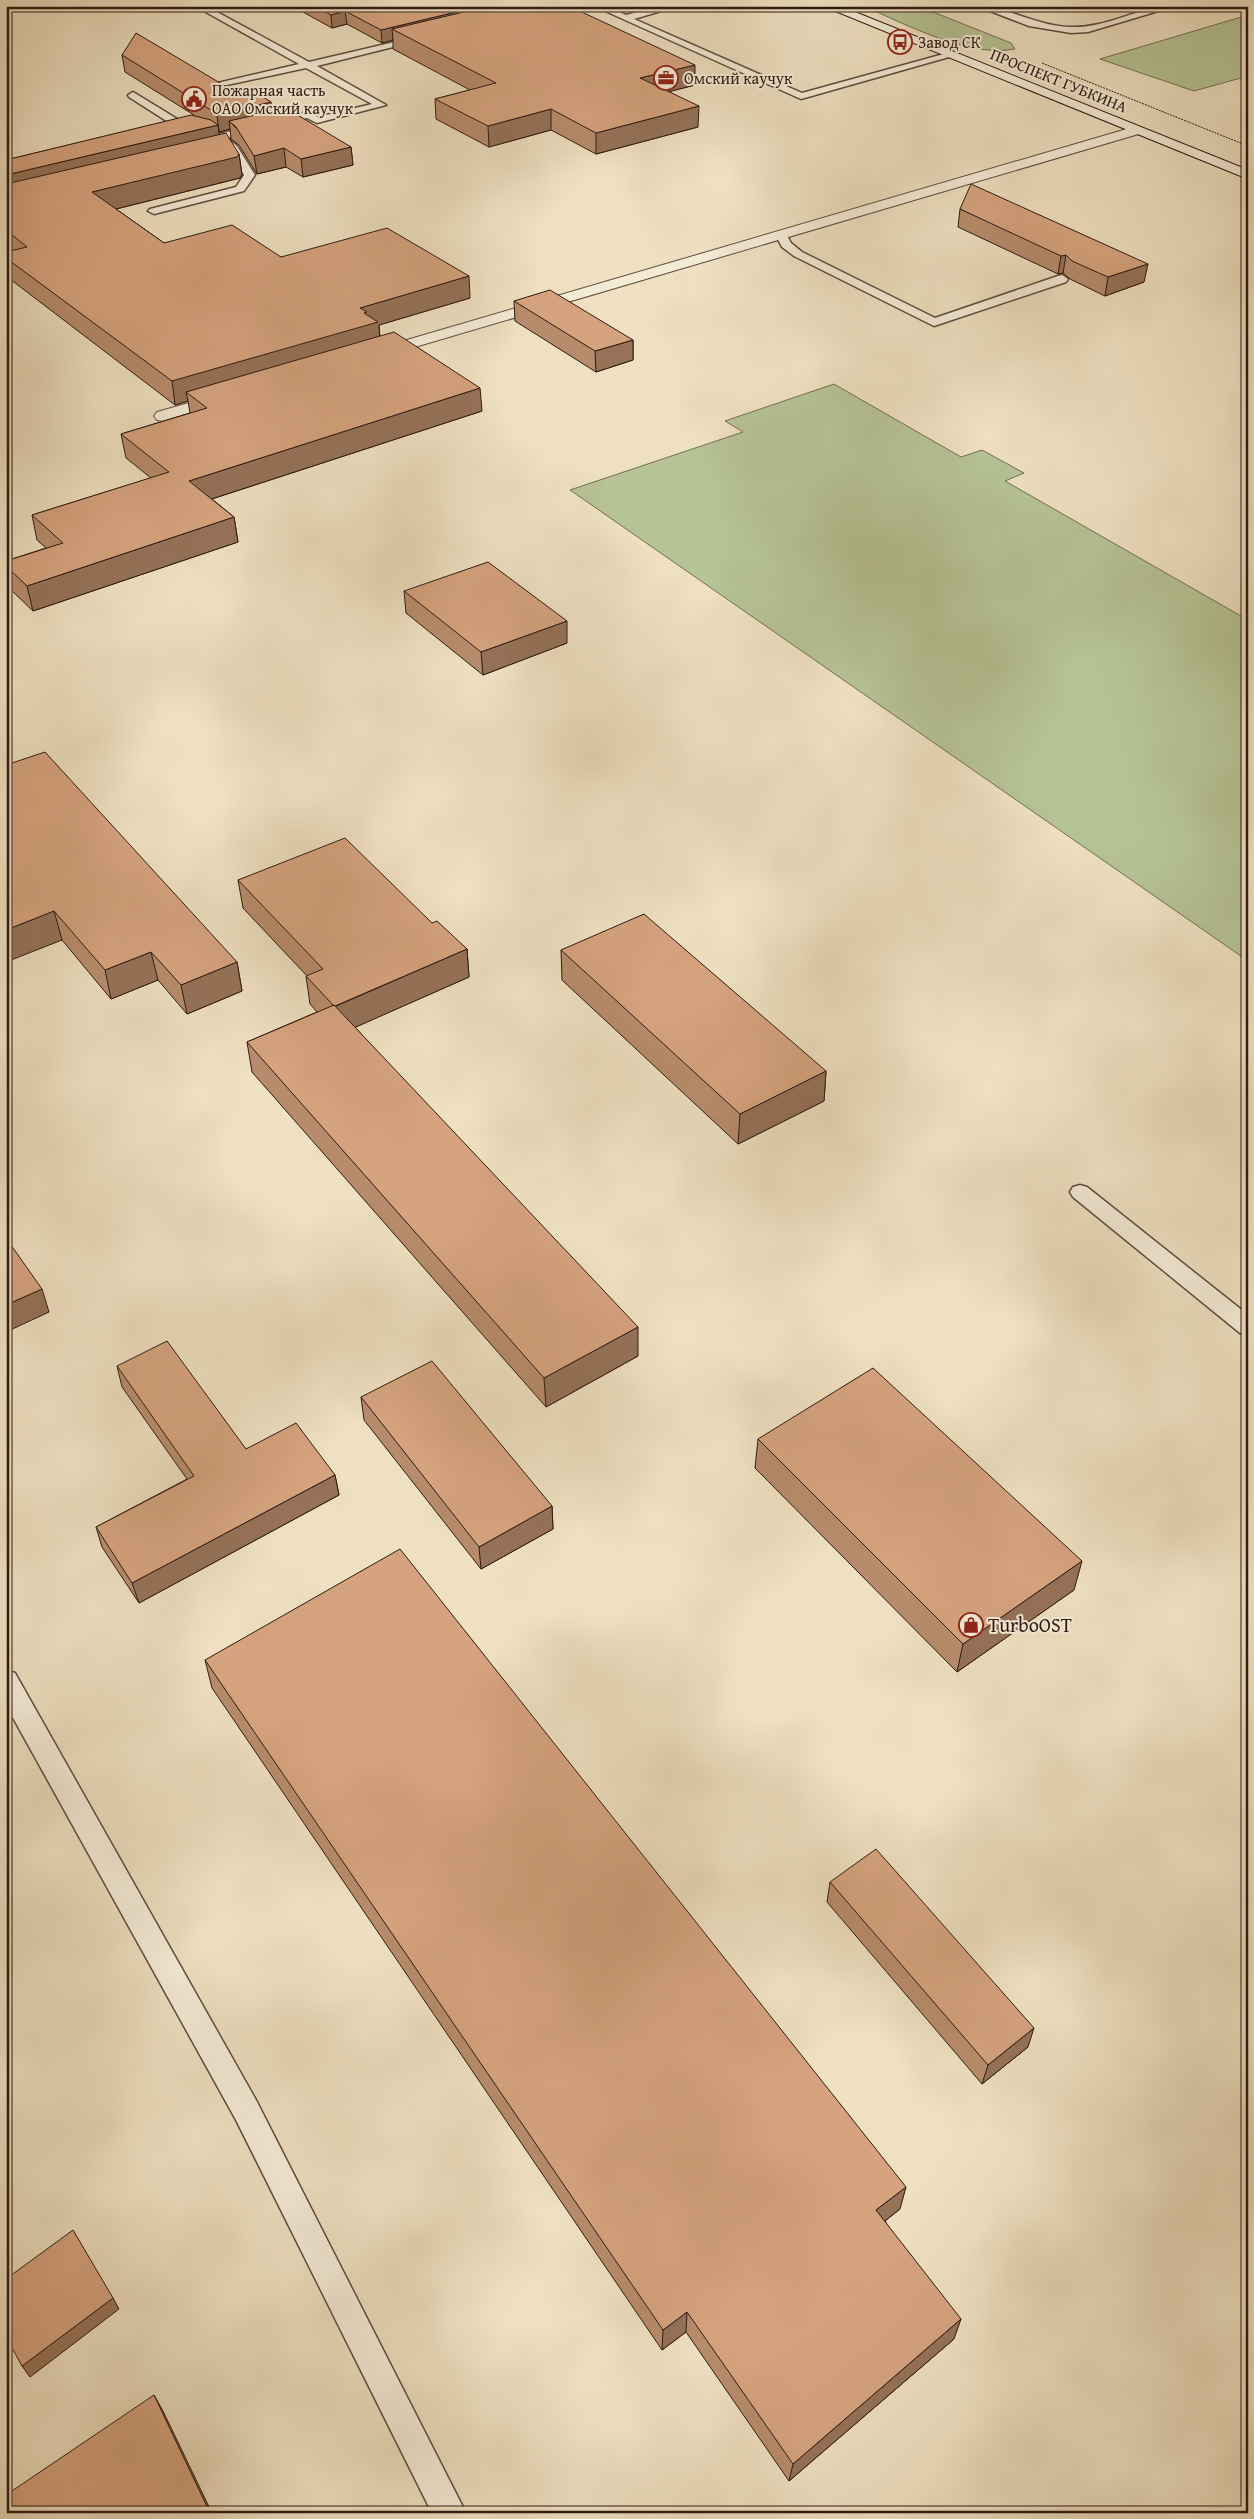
<svg xmlns="http://www.w3.org/2000/svg" width="1254" height="2519" font-family="'Gentium Book Plus',serif">
	<style>
		.green { fill: #b6c395; stroke: #726e54 }
		.lines { fill: none; stroke-linecap: round; stroke-linejoin: round }
		.lane-casing { stroke: #5f4c3e; stroke-width: 3 }
		.street-casing { stroke: #5f4c3e; stroke-width: 2 }
		.secondary-casing { stroke: #2f1a12; stroke-width: 2 }
		.path { stroke: #2f1a12; stroke-width: 1; stroke-dasharray: 2 1; stroke-linecap: butt }
		.lane { fill: #f4ebd7; fill-rule: evenodd }
		.street { fill: #f4ebd7; fill-rule: evenodd }
		.secondary { fill: #f4ebd7; fill-rule: evenodd }
		.wall { fill: #b78c6c; stroke: #2f1a12 }
		.shaded-wall { fill: #957258; stroke: #2f1a12 }
		.building { fill: #d5a37e; stroke: #2f1a12 }
		.labels { text-anchor: middle; stroke-width: 4; stroke-linejoin: round; paint-order: stroke }
		.far-poi-label { font-size: 16px; fill: #2f1a12; stroke: #f4ebd7; text-anchor: start }
		.far-street-label { font-size: 16px; fill: #2f1a12; stroke: #f4ebd7 }
		.poi-label { font-size: 20px; fill: #2f1a12; stroke: #f4ebd7; text-anchor: start }
	</style>
	<rect width="100%" height="100%" fill="#eee0c1"/>
	<filter id="stains"><feTurbulence type="fractalNoise" baseFrequency=".004" numOctaves="4"/><feColorMatrix values="0 0 0 0 .2 0 0 0 0 .09 0 0 0 0 .02 0 0 0 .5 -.17"/></filter>
	<radialGradient id="worn" r=".72"><stop offset=".6" stop-color="#630" stop-opacity="0"/><stop offset="1" stop-color="#630" stop-opacity=".3"/></radialGradient>
	<path class="green" d="M863,6H918L1011,43L1015,49C968,58 906,24 863,6Z
		M1248,15V76L1194,91L1100,59Z
		M834,384L961,457L982,450L1024,473L1005,481L1248,620V961L570,490L743,432L725,421Z"/>
	<g class="lines">
		<defs>
			<path id="lane" d="M195,6H206L309,62L420,36L425,39L317,66L386,105L317,123L307,118L227,138L237,146L255,175L244,191L154,214L148,211L150,209L236,187L244,175L229,150L215,139V135L308,112L318,117L372,104L306,68L213,88V84L299,64Z
				M594,6H606L626,15L661,6H678L634,19L802,93L951,52L956,55L801,99Z
				M977,6C1006,6 1036,26 1070,27C1106,29 1139,6 1175,6L1088,32L1071,33L1029,26Z
				M133,92L187,125L202,131L197,134L179,129L129,97L128,95Z
				M781,231L785,232L791,243L802,252L935,318L1058,276L1062,275L1068,279L1066,282L934,326L794,256L782,247L775,234Z
				M1080,1185L1087,1187L1248,1315V1335L1240,1333L1073,1197L1070,1192L1073,1187Z
				M6,1670L15,1673L256,2100L466,2513H432L236,2120L6,1705Z"/>
			<path id="street" d="M1137,126L1144,130L1142,133L381,357H369L367,354L369,351Z
				M224,393L230,394L232,398L230,402L163,421L157,420L154,416L157,412Z"/>
			<path id="secondary" d="M823,6H840L1248,170V179Z"/>
		</defs>
		<use href="#lane" class="lane-casing"/>
		<use href="#street" class="street-casing"/>
		<use href="#secondary" class="secondary-casing"/>
		<path class="path" d="M1042,63L1248,146"/>
		<use href="#lane" class="lane"/>
		<use href="#street" class="street"/>
		<use href="#secondary" class="secondary"/>
	</g>
	<path class="wall" d="M292,6H569L695,85L668,92L698,127L596,154L551,130L489,147L436,119L435,99L470,90L393,49V40L382,43L347,24L332,28Z
		M122,55L242,96L273,111L351,147L353,165L303,177L286,167L257,174L239,145L231,139L230,129L219,132V135L239,154L242,175L240,178L116,209L164,243L281,257L470,298L379,325L380,336L482,411L212,499L234,517L238,542L33,611L8,587L6,579V561L46,548L37,540L32,515L151,478L126,458L121,434L190,413L188,401L175,405L6,276V252L9,251L6,249V160L194,115L125,72Z
		M960,209L1144,282L1105,296L1070,279L1063,273L1058,274L958,227Z
		M514,301L633,340V360L596,372L515,321Z
		M404,591L567,643L483,675L406,613Z
		M6,765L237,962L242,991L187,1014L158,980L111,999L62,940Z
		M238,880L432,923L467,949L469,977L355,1027L638,1356L546,1407L252,1072L247,1042L317,1012L310,1004L306,976H307L243,908Z
		M561,950L826,1071L824,1101L738,1144L562,980Z
		M117,1366L246,1449L335,1475L339,1495L139,1603L102,1547L96,1527L187,1479L122,1387Z
		M361,1397L552,1506L553,1529L481,1569L364,1420Z
		M758,1439L1074,1590L957,1672L755,1468Z
		M205,1660L900,2209L885,2221L954,2339L789,2481L686,2332L662,2350L212,1688Z
		M830,1882L1028,2047L982,2084L827,1902Z"/>
	<path class="shaded-wall" d="M481,6H531L392,29L393,40L382,43L381,30Z
		M345,11L347,24L332,28L331,15Z
		M695,65V85L640,99V78Z
		M271,102L273,119L236,128L229,121L230,129L219,132L217,115Z
		M699,106L698,127L596,154V133Z
		M551,109V130L489,147L488,126Z
		M218,125L221,146L6,197V175Z
		M351,147L353,165L303,177L301,159Z
		M284,148L286,167L257,174L254,156Z
		M239,154L242,175L240,178L96,214L92,192Z
		M1066,255L1063,273L1058,274L1061,256Z
		M1148,264L1144,282L1105,296L1108,277Z
		M469,276L470,298L379,325L380,345L186,392L188,401L175,405L172,381L360,308Z
		M633,340V360L596,372L595,351Z
		M480,388L482,411L193,505L189,481Z
		M234,517L238,542L33,611L27,586Z
		M567,621V643L483,675L481,652Z
		M54,911L62,940L6,962V930Z
		M467,949L469,977L338,1035L334,1007Z
		M151,952L158,980L111,999L105,970Z
		M237,962L242,991L187,1014L181,985Z
		M826,1071L824,1101L738,1144L740,1114Z
		M42,1289L49,1312L6,1332V1305Z
		M638,1327V1356L546,1407L544,1378Z
		M335,1475L339,1495L139,1603L132,1583Z
		M552,1506L553,1529L481,1569L479,1547Z
		M1082,1561L1074,1590L957,1672L963,1644Z
		M1034,2028L1028,2047L982,2084L988,2065Z
		M906,2187L900,2209L871,2232L876,2210Z
		M113,2298L119,2309L30,2377L22,2366Z
		M687,2312L686,2332L662,2350L663,2330Z
		M961,2319L954,2339L789,2481L793,2464Z
		M154,2395L163,2411L212,2513H210Z"/>
	<path class="building" d="M315,6H481L381,30L345,11L331,15Z
		M489,6H569L695,65L640,78L699,106L596,133L551,109L488,126L435,99L496,83L392,29Z
		M136,33L242,96L257,93L271,102L217,115L211,113L214,112L122,55Z
		M286,108L351,147L301,159L284,148L254,156L236,127L229,121Z
		M191,115L211,120L218,125L6,175V160Z
		M226,133L239,154L237,157L92,192L164,243L232,225L281,257L387,228L469,276L360,308L367,312L364,313L378,322L172,381L6,258V252L27,247L6,230V184Z
		M971,184L1148,264L1108,277L1072,261L1066,255L1061,256L960,209Z
		M550,290L633,340L595,351L514,301Z
		M394,332L480,388L189,481L234,517L27,586L6,566V561L63,543L32,515L169,472L121,434L207,408L186,392Z
		M488,562L567,621L481,652L404,591Z
		M45,752L237,962L181,985L151,952L105,970L54,911L6,930V765Z
		M345,838L432,923L437,921L467,949L335,1006L334,1005H333L306,976L323,969L238,880Z
		M644,914L826,1071L740,1114L561,950Z
		M334,1005L638,1327L544,1378L247,1042Z
		M6,1238L42,1289L6,1305Z
		M167,1341L246,1449L296,1423L335,1475L132,1583L96,1527L194,1476L117,1366Z
		M432,1361L552,1506L479,1547L361,1397Z
		M873,1368L1082,1561L963,1644L758,1439Z
		M400,1549L906,2187L876,2210L961,2319L793,2464L687,2312L663,2330L205,1660Z
		M876,1849L1034,2028L988,2065L830,1882Z
		M73,2230L113,2298L22,2366L6,2337V2279Z
		M154,2395L210,2513H6V2495Z"/>
	<defs>
		<symbol id="bus-ring" viewBox="-11 -11 22 22"><circle r="9.5" fill="#f4ebd7" stroke="#8f2418" stroke-width="1.5"/><path d="M-5-6H5V4H4V6H2V4H-2V6H-4V4H-5ZM-3.5-4V0h7V-4ZM-3.5 1.2v1.5H-2V1.2ZM2 1.2v1.5H3.5V1.2Z" fill="#8f2418"/></symbol>
		<symbol id="office-ring" viewBox="-11 -11 22 22"><circle r="9.5" fill="#f4ebd7" stroke="#8f2418" stroke-width="1.5"/><path d="M-6-3h4V-5.5h4V-3h4V5H-6ZM-1-4.5V-3h2v-1.5ZM-6 0V1H6V0Z" fill="#8f2418"/></symbol>
		<symbol id="civic-ring" viewBox="-11 -11 22 22"><circle r="9.5" fill="#f4ebd7" stroke="#8f2418" stroke-width="1.5"/><path d="M-.6-6.5H3V-4.5H.6V-3L4-1V1h2V6H-6V1h2V-1L-.6-3ZM-1.2 2.5V6h2.4V2.5Z" fill="#8f2418"/></symbol>
		<symbol id="shop-ring" viewBox="-11 -11 22 22"><circle r="9.5" fill="#f4ebd7" stroke="#8f2418" stroke-width="1.5"/><path d="M-5-2.5h2.3a2.7 3.5 0 0 1 5.4 0H5L5.5 6h-11ZM-1.5-2.5h3a1.5 2.3 0 0 0-3 0Z" fill="#8f2418"/></symbol>
	</defs>
	<g fill-rule="evenodd">
		<use href="#bus-ring" x="886" y="28" width="28" height="28"/>
		<use href="#office-ring" x="652" y="64" width="28" height="28"/>
		<use href="#civic-ring" x="180" y="85" width="28" height="28"/>
		<use href="#shop-ring" x="957" y="1611" width="28" height="28"/>
	</g>
	<g class="labels">
		<g class="far-poi-label">
			<text x="918" y="48">Завод СК</text>
			<text x="684" y="84">Омский каучук</text>
			<text x="212" y="96">Пожарная часть<tspan x="212" dy="18">ОАО Омский каучук</tspan></text>
		</g>
		<g class="far-street-label">
			<text transform="translate(1059 80) rotate(22)" y="6">ПРОСПЕКТ ГУБКИНА</text>
		</g>
		<g class="poi-label">
			<text x="988" y="1632">TurboOST</text>
		</g>
	</g>
	<rect width="1254" height="2519" fill="none" stroke="#eee0c1" stroke-width="25"/>
	<rect x="8" y="8" width="1239" height="2504" fill="none" stroke="#2f1a12" stroke-width="2.5"/>
	<rect x="12" y="12" width="1229" height="2494" fill="none" stroke="#2f1a12"/>
	<rect width="100%" height="100%" filter="url(#stains)"/>
	<rect width="100%" height="100%" fill="url(#worn)"/>
</svg>
